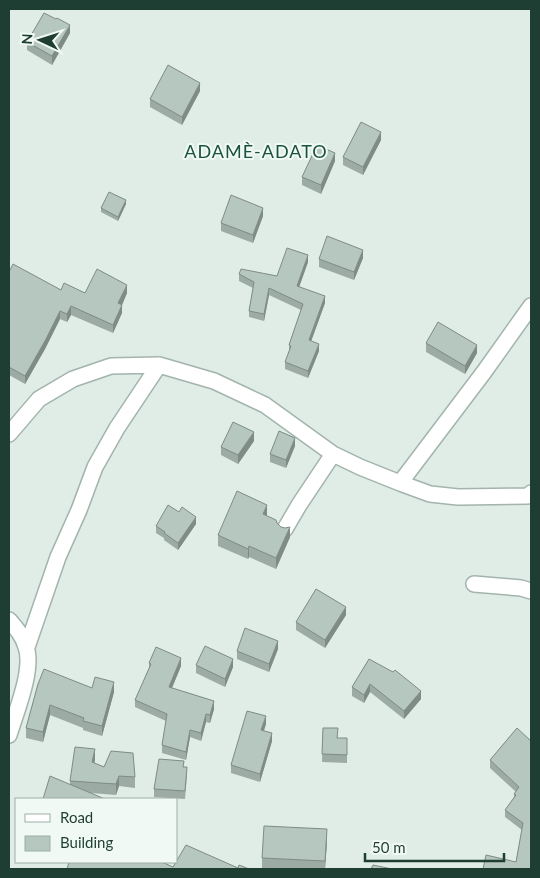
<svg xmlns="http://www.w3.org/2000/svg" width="540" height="878" font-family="Lato,sans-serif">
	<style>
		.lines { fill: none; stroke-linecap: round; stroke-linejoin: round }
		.minor-casing { stroke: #a2b4ad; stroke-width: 18 }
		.minor { stroke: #fff; stroke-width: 15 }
		.wall { fill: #9caba3 }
		.shaded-wall { fill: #7f8b85 }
		.building { fill: #b5c7be; stroke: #7f8b85 }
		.labels { text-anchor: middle; stroke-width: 4; stroke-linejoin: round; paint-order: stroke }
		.neighbourhood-label { font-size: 18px; letter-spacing: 1px; fill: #19523e; stroke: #f1f9f4 }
	</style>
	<rect width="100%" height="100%" fill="#e0ece6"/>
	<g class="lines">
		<defs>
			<path id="minor" d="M9,434L39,399L73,379L111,366L159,365L214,381L265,405L333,454L360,467L400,483L430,494L458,497L528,496L531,493
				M400,483L484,372L531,306
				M285,529L299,505L333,454
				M474,584L521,588L531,591
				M9,620C16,628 23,636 26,647C34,669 16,712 9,735
				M27,647L58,557L79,510L95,467L117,428L159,365"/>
		</defs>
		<use href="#minor" class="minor-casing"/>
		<use href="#minor" class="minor"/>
	</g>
	<path class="wall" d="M70,33L52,65L27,50V42Z
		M200,91L182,125L150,107V99Z
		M381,140L363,175L343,165V157Z
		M335,161L321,194L302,185V177Z
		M126,204L118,221L101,212V208Z
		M263,216L253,243L221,231V223Z
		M363,258L354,280L319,267V259Z
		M308,262L299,287L325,303L311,341L319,351L308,378L285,369V362L289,352V345L301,310L269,295L264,321L249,317V311L253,288L239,281V274L277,276Z
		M9,272L61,290L85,293H127L122,305V313L113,333L71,315L67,322L60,319L45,349L25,384L9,375Z
		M426,343L477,353L465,374L426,352Z
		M254,441L238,464L221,455V447Z
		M295,446L286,468L270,462V454Z
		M267,516L277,523L290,537L276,569L249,557L248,559L218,546V535Z
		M196,524L178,550L164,540V538L156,533V526Z
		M346,615L325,648L296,630V622Z
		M278,649L269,672L237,659V651Z
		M369,659L421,699L404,719L370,692L364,703L352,696V687Z
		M149,663L181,666L172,688L214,709L210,723L206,722L201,741L190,737L186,760L162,753V745L166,721L135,707V700L149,668Z
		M196,665L233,667L225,687L196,673Z
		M38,684L92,688L114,692L102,736L83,730V728L50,715L43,742L26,738V728Z
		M266,724L264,731L272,741L260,782L231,773V765Z
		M323,728L338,738H347V763L322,762Z
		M517,728L531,869L516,862L522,830L505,817V810L514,797V794L516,792L490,768V760Z
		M95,760L94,763L135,777V788L119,786L116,795L91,793L70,785V781Z
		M184,767L187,775L185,799L154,797V789Z
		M327,841L325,869H262V858Z"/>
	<path class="shaded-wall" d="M70,25V33L52,65V56Z
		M200,83V91L182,125V117Z
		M381,132V140L363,175V167Z
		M335,153V161L321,194V185Z
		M126,200V204L118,221V217Z
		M263,208V216L253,243V235Z
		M363,250V258L354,280V272Z
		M308,255V262L297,293V286Z
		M127,285V293L122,305V313L113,333V325L118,303Z
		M269,288V295L264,321V314Z
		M325,296V303L309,347V340Z
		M71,306V315L67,322V314Z
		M60,311V319L45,349L25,384V376Z
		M319,344V351L308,378V371Z
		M477,345V353L465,374V366Z
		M254,432V441L238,464V455Z
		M295,438V446L286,468V460Z
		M267,505V515L263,524V514Z
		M196,517V524L178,550V543Z
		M290,527V537L276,569V558Z
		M249,546V557L248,559V549Z
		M346,607V615L325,648V640Z
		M278,641V649L269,672V664Z
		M181,658V666L169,695V687Z
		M233,659V667L225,687V679Z
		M114,682V692L102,736V726Z
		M370,684V692L364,703V695Z
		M421,691V699L404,719V711Z
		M214,701V709L210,723V715Z
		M50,705V715L43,742V732Z
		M206,714V722L201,741V733Z
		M266,716V724L261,738V730Z
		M190,730V737L186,760V752Z
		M272,733V741L260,782V774Z
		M95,749V760L92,773V762Z
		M119,776V786L116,795V784Z
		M327,829V841L325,869V861Z"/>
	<path class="building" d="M44,13L56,19L57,18L70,25L52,56L27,42Z
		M168,65L200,83L182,117L150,99Z
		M361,122L381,132L363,167L343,157Z
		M317,145L335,153L321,185L302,177Z
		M109,192L126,200L118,217L101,208Z
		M231,195L263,208L253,235L221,223Z
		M327,236L363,250L354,272L319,259Z
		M287,248L308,255L297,286L325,296L309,340L319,344L308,371L285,362L291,346L289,345L303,304L269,288L264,314L249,311L254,282L239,274L241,269L277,276Z
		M13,264L61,290L64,283L85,293L97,269L127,285L118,303L122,305L113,325L71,306L67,314L60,311L45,341L25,376L9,367V272Z
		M438,322L477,345L465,366L426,343Z
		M233,422L254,432L238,455L221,447Z
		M279,431L295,438L286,460L270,454Z
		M237,491L267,505L263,514L276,520L277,523L281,527L285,528L290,527L276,558L249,546L248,549L218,535Z
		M168,505L179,512L182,507L196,517L178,543L164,533L165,532L156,526Z
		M316,589L346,607L325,640L296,622Z
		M245,628L278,641L269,664L237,651Z
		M205,646L233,659L225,679L196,665Z
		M156,647L181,658L169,687L214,701L210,715L206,714L201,733L190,730L186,752L162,745L167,714L135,700L151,664L149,663Z
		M369,659L393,672L395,670L421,691L404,711L370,684L364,695L352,687Z
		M44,669L92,688L95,677L114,682L102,726L83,721L84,718L50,705L43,732L26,728L38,684Z
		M247,711L266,716L261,730L272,733L260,774L231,765Z
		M323,728H338L337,738H347V755L322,754Z
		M517,728L531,741V869H483L486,855L516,862L523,823L505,810L516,795L514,794L519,787L490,760Z
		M75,747L95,749L92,762L104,767L111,751L133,753L135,777L119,776L116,784L70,781Z
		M159,759L184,761L183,767H187L185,791L154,789Z
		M50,776L105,799H43Z
		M264,826L327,829L325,861L262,858Z
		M186,845L238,868L239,865L249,869H67L69,862H162L173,867Z
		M373,865L392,869H371Z"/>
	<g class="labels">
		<g class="neighbourhood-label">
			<text x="256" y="158">ADAMÈ-ADATO</text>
		</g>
	</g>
	<rect width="540" height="878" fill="none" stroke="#1f3e33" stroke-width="20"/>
	<rect x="15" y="798" width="162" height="65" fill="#f1f9f4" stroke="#9daea7"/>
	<rect x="25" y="814" width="25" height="8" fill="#ffffff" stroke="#9daea7"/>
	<text x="60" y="823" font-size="15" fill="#1f3e33">Road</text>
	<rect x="25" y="836" width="25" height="15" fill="#b5c7be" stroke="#9daea7"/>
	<text x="60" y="848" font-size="15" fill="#1f3e33">Building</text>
	<g transform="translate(40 40) rotate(274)" stroke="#f1f9f4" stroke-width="4" paint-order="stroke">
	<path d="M0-4L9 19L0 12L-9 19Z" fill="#1f3e33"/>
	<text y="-8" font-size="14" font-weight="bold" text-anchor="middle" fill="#1f3e33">N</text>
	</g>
	<path d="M365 853v8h139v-8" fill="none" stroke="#1f3e33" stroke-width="2.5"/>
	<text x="372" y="853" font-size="15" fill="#1f3e33" stroke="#f1f9f4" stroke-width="4" paint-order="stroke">50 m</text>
</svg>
